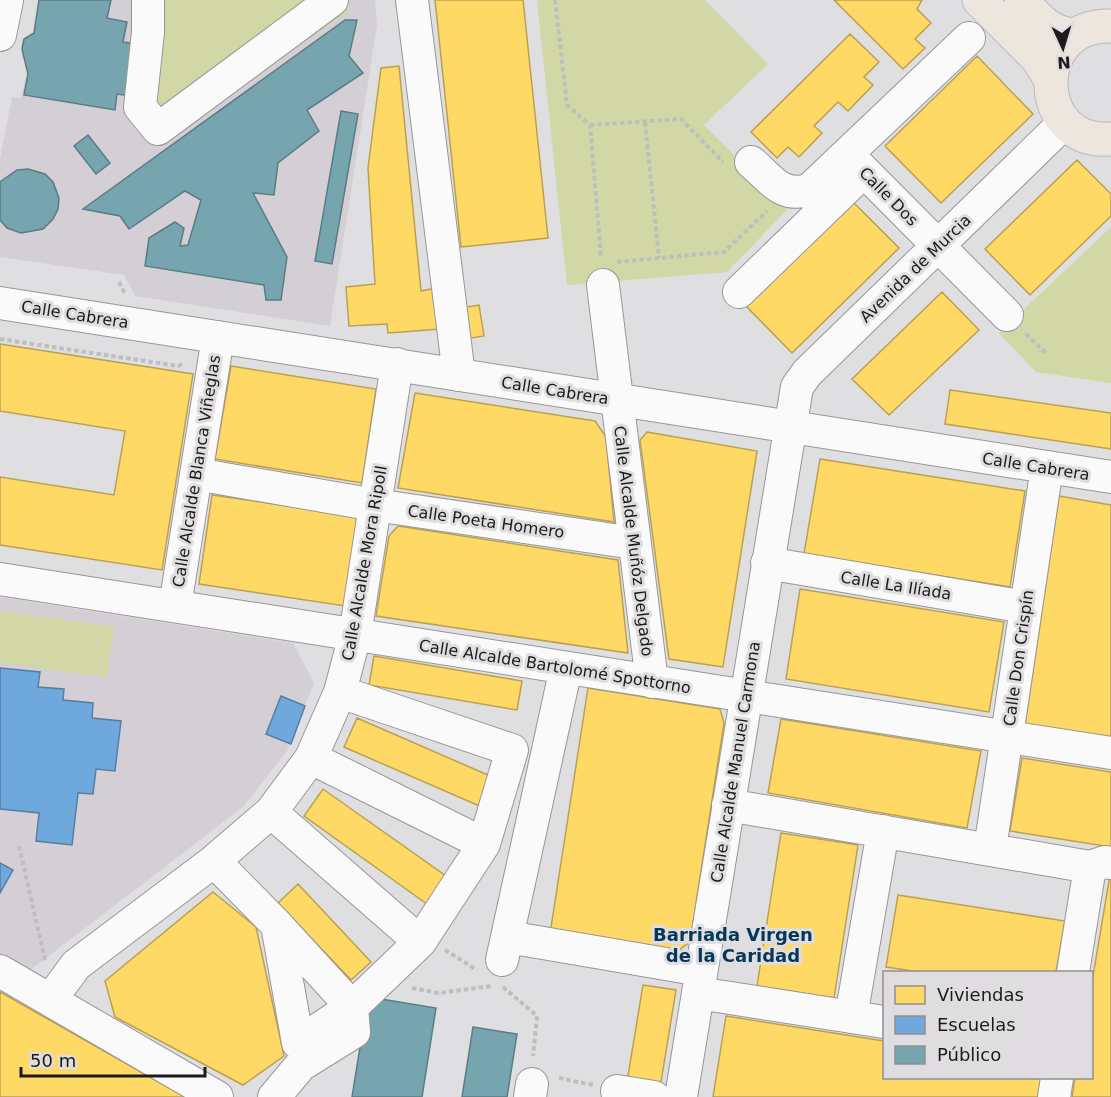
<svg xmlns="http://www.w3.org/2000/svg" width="1111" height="1097" font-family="'DejaVu Sans',sans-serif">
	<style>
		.built { fill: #d4cfd5 }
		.green { fill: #d2d7a6 }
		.homes { fill: #ffd966; stroke: #bba050; stroke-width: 1.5 }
		.schools { fill: #6fa8dc; stroke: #567ea2; stroke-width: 1.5 }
		.public { fill: #76a5af; stroke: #5b7c83; stroke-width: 1.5 }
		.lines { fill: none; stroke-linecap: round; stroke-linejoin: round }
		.minor-casing { stroke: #989698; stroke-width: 34 }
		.major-casing { stroke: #bab9ba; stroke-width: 35 }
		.path { stroke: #bebebe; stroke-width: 4; stroke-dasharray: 4.5 3; stroke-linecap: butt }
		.minor { stroke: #fafafa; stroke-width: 32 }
		.major { stroke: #ece6de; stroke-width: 33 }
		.labels { text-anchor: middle; stroke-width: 6; stroke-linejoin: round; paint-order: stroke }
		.street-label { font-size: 16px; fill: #1c1b1c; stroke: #e0dde1 }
		.neighbourhood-label { font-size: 18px; font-weight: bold; fill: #02385a; stroke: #e0dde1 }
	</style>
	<rect width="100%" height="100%" fill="#dfdee0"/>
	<path class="built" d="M38,0H375L377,25L330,326L135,296L124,275L0,257V159L12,97L21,98L28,66L22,58L21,47L24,39L33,32Z
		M0,597L293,643L314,683L287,751L243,807L29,971L0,955Z"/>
	<path class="green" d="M156,0H342L349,11L236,90L177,105L151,106Z
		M537,0H705L768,64L704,125L788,209L727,272L567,285Z
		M1111,227V383L1036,372L999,333Z
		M0,611L114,626L107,677L0,663Z"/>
	<path class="homes" d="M435,0H523L548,238L461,247Z
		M834,0H922L917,9L931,23L915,39L925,48L903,69Z
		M850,34L879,62L864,77L873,85L848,111L838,102L814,126L822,133L799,157L788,147L777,158L751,132Z
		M977,56L1033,114L941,203L885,146Z
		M399,66L421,291L436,288L440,329L388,333L387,324L349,326L346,287L375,284L368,168L381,68Z
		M1077,160L1111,194V216L1030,295L985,249Z
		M853,202L899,248L792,353L746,306Z
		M942,292L979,330L889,415L852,379Z
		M479,305L484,336L465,339L460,308Z
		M0,344L193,374L162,570L0,545V477L114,495L125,431L0,411Z
		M231,366L376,389L362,483L215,459Z
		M950,390L1111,413V449L945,424Z
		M415,393L595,421L606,437L614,522L398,488Z
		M647,432L757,451L723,667L669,659L640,440Z
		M820,459L1025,491L1010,587L804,554Z
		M212,495L358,516L345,606L199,584Z
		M1059,496L1111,505V737L1025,725Z
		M398,526L618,560L628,653L376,616L389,536Z
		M800,589L1004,622L989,712L786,679Z
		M374,656L522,681L517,710L369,685Z
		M588,688L720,709L724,723L690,942L676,952L550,934Z
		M357,718L497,779L484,808L344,747Z
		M781,719L981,751L967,828L768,793Z
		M1022,758L1111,772V847L1010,831Z
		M323,789L446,876L427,904L304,816Z
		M781,833L858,845L834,998L757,986Z
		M1109,881H1111V1097H1072L1075,1078H1092V982Z
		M298,884L371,962L351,980L278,903Z
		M213,892L256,927L284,1056L243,1085L115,1017L105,981Z
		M898,895L1065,921L1056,972H920L886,967Z
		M643,985L676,990L660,1088L627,1082Z
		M0,992L185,1097H0Z
		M726,1016L884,1041V1078H1043L1040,1097H713Z"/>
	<path class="schools" d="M0,668L40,672L38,687L64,689L63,700L93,703L92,718L121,721L115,771L96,769L93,794L78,793L72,845L36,841L39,813L0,809Z
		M281,696L305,706L291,744L266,734Z
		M0,863L13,870L0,893Z"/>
	<path class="public" d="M39,0H111L107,18L127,22L123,42L140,44L130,96L117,94L115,110L24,95L28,74L22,49L24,39L34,33Z
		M345,20H357L349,56L363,73L307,110L319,131L278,163L274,195L253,193L287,257L281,300H266L264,285L145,266L149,238L175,222L184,228L180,246L188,245L201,200L185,191L129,229L120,216L83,209Z
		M341,111L358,114L332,264L315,261Z
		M88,135L110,163L96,174L74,146Z
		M28,169L45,174L53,182L59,198L58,209L53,219L43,229L21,233L7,228L0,220V182L17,170Z
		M381,999L436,1008L422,1097H352L366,1010Z
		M473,1027L517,1034L507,1097H462Z"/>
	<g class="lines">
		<defs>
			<path id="minor" d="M148,0V32L140,107L158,129L332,0
				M412,0L459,375
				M0,35L7,0
				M847,154L1007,315
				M751,162C771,179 781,198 809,190L969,38
				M603,285L652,682
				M739,292L863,172
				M0,303L1111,477
				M196,474L375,505L634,543
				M767,563L1025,607
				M0,579L1111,753
				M175,606L218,337
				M311,758L484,844
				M728,805L1090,867L1105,862L1111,863
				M271,812L420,942
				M990,849L1047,467
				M214,861L277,925L298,1043L352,1007L420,942L484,844L512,750L340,692
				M508,937L701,970
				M502,960L566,668
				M0,971L217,1097
				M1073,972L1090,867
				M698,993L884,1022
				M51,999L76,965L214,861L271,812L311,758L340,692L355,635L397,364
				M851,1017L883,831
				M617,1091L654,1097
				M274,1097L301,1065L354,1032L352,1007L277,925
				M530,1097L532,1084
				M681,1097L797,387L807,373L1065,122
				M1054,1097L1057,1078"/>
			<path id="major" d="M979,0L1038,59L1050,79
				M1021,0C1038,18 1050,34 1076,35
				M1111,26C1029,24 1033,146 1111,139"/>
		</defs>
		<use href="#minor" class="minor-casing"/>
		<use href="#major" class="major-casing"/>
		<path class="path" d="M555,0L567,105L590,125L601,257
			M645,122L659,258
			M590,125L681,119L723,162
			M617,262L724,252L767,211
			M119,282L125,294
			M1026,334L1047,354
			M0,339L178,366L185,363
			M19,846L45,960
			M445,950L477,970
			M503,987L537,1016L533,1056
			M412,988L439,993L491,986
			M559,1078L593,1085"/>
		<use href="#minor" class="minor"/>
		<use href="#major" class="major"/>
	</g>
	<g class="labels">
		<g class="street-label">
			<text transform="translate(889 196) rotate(45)" y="6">Calle Dos</text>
			<text transform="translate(915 268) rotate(-44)" y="6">Avenida de Murcia</text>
			<text transform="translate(75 314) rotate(9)" y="6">Calle Cabrera</text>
			<text transform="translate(555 390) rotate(9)" y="6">Calle Cabrera</text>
			<text transform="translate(1036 466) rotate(9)" y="6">Calle Cabrera</text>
			<text transform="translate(196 471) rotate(-81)" y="6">Calle Alcalde Blanca Viñeglas</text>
			<text transform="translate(486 521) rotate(8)" y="6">Calle Poeta Homero</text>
			<text transform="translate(634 541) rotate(83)" y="6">Calle Alcalde Muñóz Delgado</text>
			<text transform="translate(364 563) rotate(-80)" y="6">Calle Alcalde Mora Ripoll</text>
			<text transform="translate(896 585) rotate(9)" y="6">Calle La Ilíada</text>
			<text transform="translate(1018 658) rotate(-82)" y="6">Calle Don Crispín</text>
			<text transform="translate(555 666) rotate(9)" y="6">Calle Alcalde Bartolomé Spottorno</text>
			<text transform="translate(735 762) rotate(-81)" y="6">Calle Alcalde Manuel Carmona</text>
		</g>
		<g class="neighbourhood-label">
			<text x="733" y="941">Barriada Virgen<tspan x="733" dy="21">de la Caridad</tspan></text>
		</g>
	</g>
	<rect x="883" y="971" width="210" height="108" fill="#e0dde1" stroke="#928f92" stroke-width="1.5"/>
	<rect x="895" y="986" width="30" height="18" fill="#ffd966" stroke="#928f92" stroke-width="1.5"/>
	<text x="937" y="1001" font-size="18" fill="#1c1b1c">Viviendas</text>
	<rect x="895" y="1016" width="30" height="18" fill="#6fa8dc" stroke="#928f92" stroke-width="1.5"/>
	<text x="937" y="1031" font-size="18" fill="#1c1b1c">Escuelas</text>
	<rect x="895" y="1046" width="30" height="18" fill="#76a5af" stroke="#928f92" stroke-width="1.5"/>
	<text x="937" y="1061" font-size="18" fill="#1c1b1c">Público</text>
	<g transform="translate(1063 48) rotate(176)" stroke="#e0dde1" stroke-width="4.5" paint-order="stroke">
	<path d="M0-4.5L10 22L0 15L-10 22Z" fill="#1c1b1c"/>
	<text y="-9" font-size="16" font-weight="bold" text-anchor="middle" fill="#1c1b1c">N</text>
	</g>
	<path d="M21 1067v9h184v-9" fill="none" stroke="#1c1b1c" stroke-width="3"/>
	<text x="30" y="1067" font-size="18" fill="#1c1b1c" stroke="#e0dde1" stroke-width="4.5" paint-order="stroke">50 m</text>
</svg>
